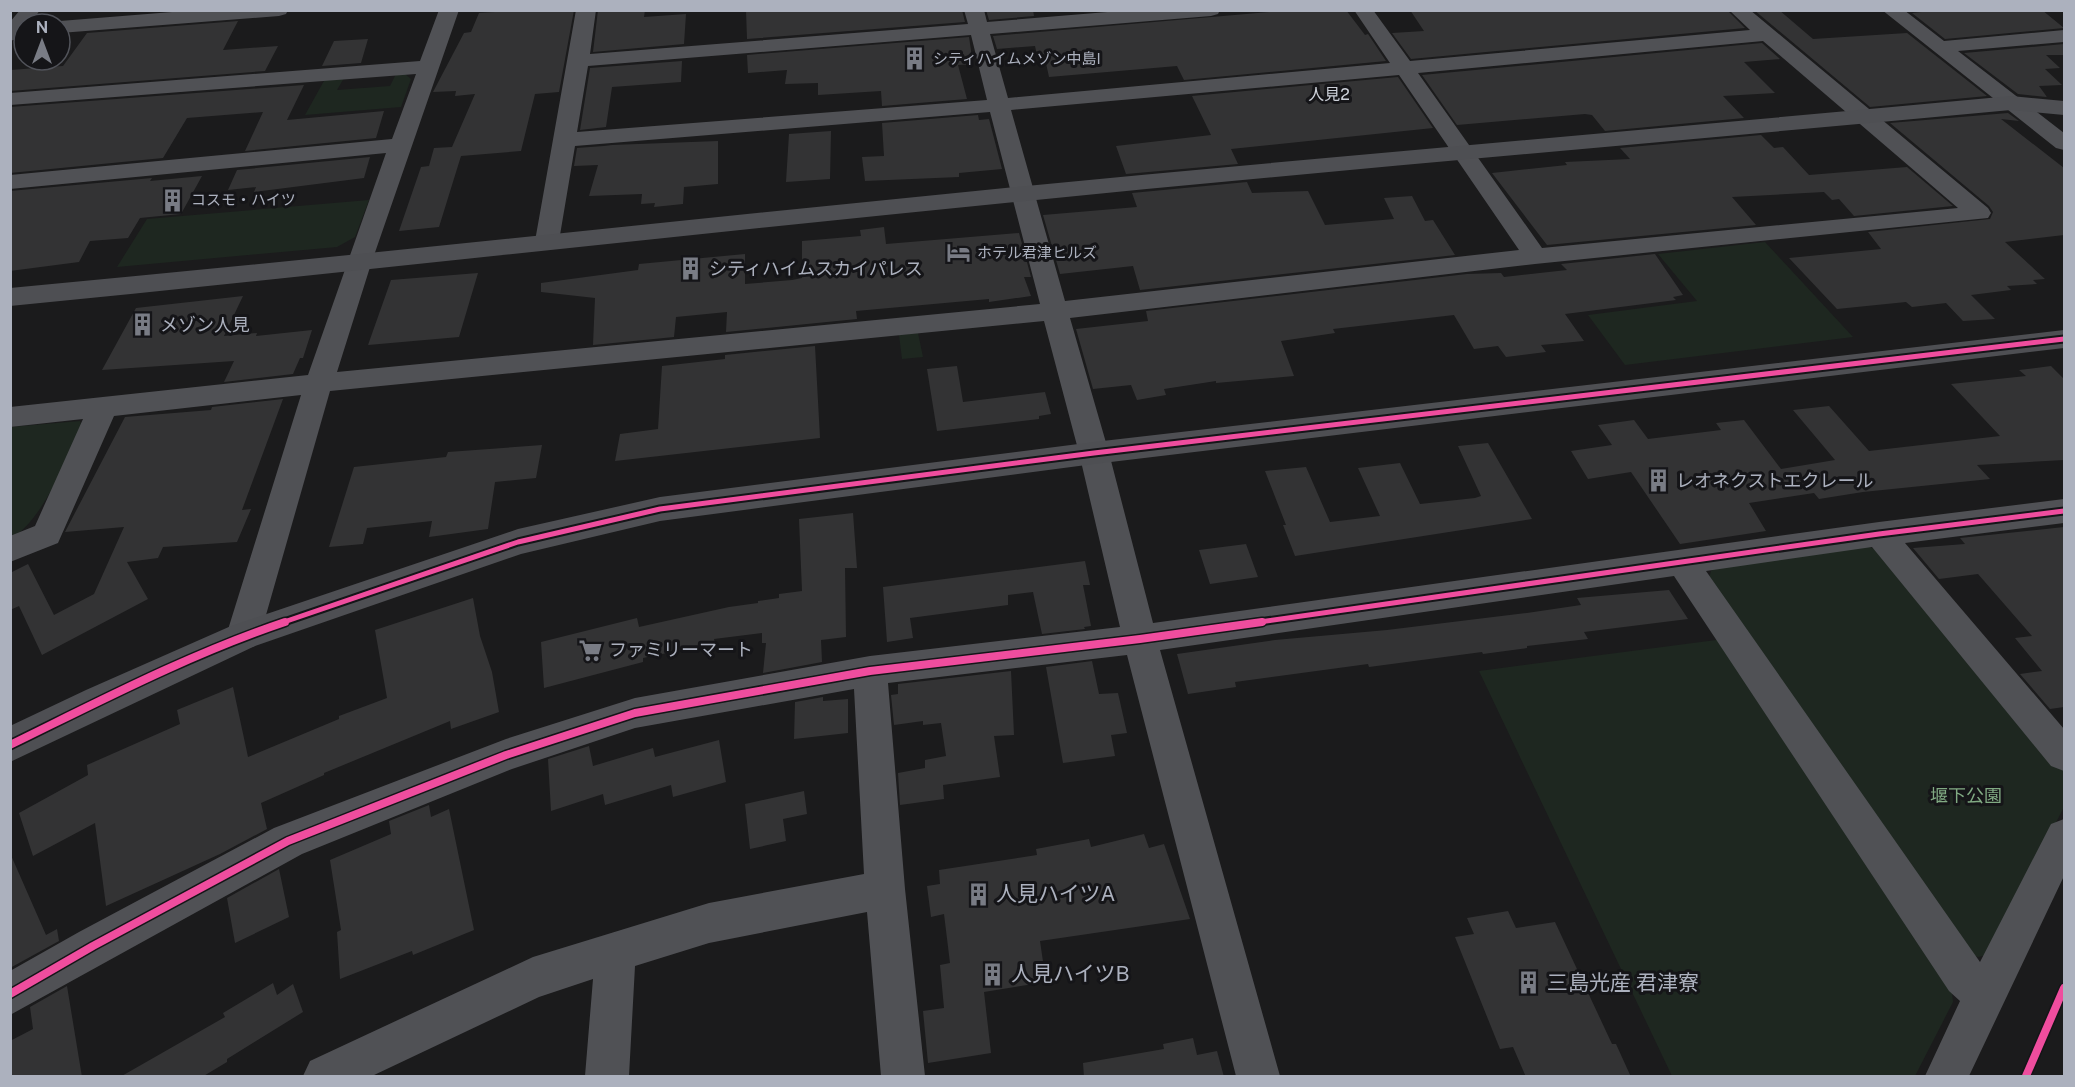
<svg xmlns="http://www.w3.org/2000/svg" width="2075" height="1087" font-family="'Public Sans','Noto Sans JP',sans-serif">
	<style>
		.green { fill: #1e2720 }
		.building { fill: #333334 }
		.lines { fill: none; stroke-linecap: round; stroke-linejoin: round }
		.street { fill: #505155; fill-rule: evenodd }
		.secondary { fill: #4e4f53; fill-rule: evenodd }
		.cycleway-far1-casing { stroke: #151518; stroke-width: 9 }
		.cycleway-casing { stroke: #151518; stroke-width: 11 }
		.cycleway-far1 { stroke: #ef4d9e; stroke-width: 5 }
		.cycleway { stroke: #ef4d9e; stroke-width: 8 }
		.labels { text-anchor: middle; stroke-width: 6; stroke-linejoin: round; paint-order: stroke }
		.far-poi-label { font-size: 15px; fill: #acb1be; stroke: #151518; text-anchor: start }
		.far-neighbourhood-label { font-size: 16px; fill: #cdd1d9; stroke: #151518 }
		.poi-label { font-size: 18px; fill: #acb1be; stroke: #151518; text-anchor: start }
		.park-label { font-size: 18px; fill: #81aa83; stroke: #151518 }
		.near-poi-label { font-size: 21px; fill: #acb1be; stroke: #151518; text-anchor: start }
	</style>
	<rect width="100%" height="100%" fill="#1b1b1c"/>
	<path class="green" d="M404,73L411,79L401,107L305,115L325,79L344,78L337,90L390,86L396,74Z
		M369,200L355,237L337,247L117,267L147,219Z
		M1765,242L1853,337L1625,365L1588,315L1697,301L1658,254Z
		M918,333L923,357L902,359L899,335Z
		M80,421L82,430C67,459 40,524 11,538V427Z
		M1867,546L1884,553L2064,771V807L1987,955L1978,957L1968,953L1709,578L1711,571L1717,567Z
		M1724,639L1951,982L1953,1002L1915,1076H1672L1479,671Z"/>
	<path class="building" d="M527,10H574L559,92L535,94L521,151L461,156L439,227L399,231L421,167L429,166L434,148L452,147L475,94L455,96L456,91L433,92L464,33L471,32L479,13Z
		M598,10H645L644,17L686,14L684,44L593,52Z
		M746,10H771V12L962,10L965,22L747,39Z
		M986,10H1033L1034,16L989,20Z
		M1291,10H1346L1365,35L1368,34L1386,61L1184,80L1177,66L1049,77L1044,54L1037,55L1035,46L997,49L993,36Z
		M1410,10H1727L1745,28L1411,59L1392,33L1424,31Z
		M1754,10H1779L1813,39L1907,33L1987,96L1870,107Z
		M1941,10H2042L2064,28L1945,39L1912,13Z
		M238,21L223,50L278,46L265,71L10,91V70L63,66L87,33Z
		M969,37L973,64L958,65L967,99L882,106L881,91L818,95V83L785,84L787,70L748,73L747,55Z
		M368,39L361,63L322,66L334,41Z
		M1762,43L1780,59L1744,62L1775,93L1723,96L1744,118L1605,131L1592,115L1585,114L1457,125L1422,75Z
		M2064,44V55H2046L2060,68L2045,69L2062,85L2039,86L2047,97L2018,94L1964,53Z
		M682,61L681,82L612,87L606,127L580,130L590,68Z
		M1398,77L1433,128L1231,149L1238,164L1126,174L1116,146L1211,135L1192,96Z
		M304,85L287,120L384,111L376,138L245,151L263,112L187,118L163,158L10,173V107Z
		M2008,113L2019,121L2001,119L2064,168V235L2005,242L2045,279L2033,280L2037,284L2007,286L2011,290L1971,295L1995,319L1963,321L1946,303L1912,307L1906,302L1837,309L1789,258L1881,249L1868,232L1990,219L1993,212L1989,206L1890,123Z
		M978,115L979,120L989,119L1002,169L959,173V177L865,181L862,157L884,156L882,123Z
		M831,131L830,179L786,182L789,134Z
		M1761,135L1774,148L1783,147L1809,175L1907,167L1953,206L1854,216L1839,199L1832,200L1824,192L1732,197L1756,225L1547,245L1492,173L1567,165L1565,162L1630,159L1620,148Z
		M718,141V184L684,187L683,204L654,207L655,203L641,204L642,194L589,196L598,165L574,166L577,148L604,146L603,149L604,146L612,145Z
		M370,157L364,178L254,192L256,187L228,190L237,170Z
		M202,176L181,214L140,218L128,238L90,241L79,262L10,271V191L152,178L150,181Z
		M1247,182L1252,193L1308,191L1325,225L1394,219L1384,198L1412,196L1425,221L1433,220L1455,255L1140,290L1133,266L1060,274L1043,215L1137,207L1132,193Z
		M884,227L886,244L1019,233L1031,277H1024L1031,296L989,302V299L856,311L857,319L726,332L727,312L676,317L674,337L593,345L595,298L541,292V283L638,270L639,264L745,254V284L792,280L802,278V241L861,236L860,230Z
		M1655,254L1683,295L1673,297L1676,300L1565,314L1584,341L1541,345L1546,352L1506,357L1498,346L1474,349L1454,315L1333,329L1335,333L1281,341L1294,376L1216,383V381L1164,389L1166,395L1137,400L1131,385L1093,389L1076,329L1148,321L1146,311L1467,274L1501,273L1504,277L1567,270L1561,264Z
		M478,273L459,337L368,345L391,280Z
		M243,296L224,336L257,333L256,336L312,330L303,358H300L293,374L224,382L234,361L102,370L136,308Z
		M815,346L820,438L615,461L620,434L658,429L662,366L725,359V355Z
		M957,366L963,402L1045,392L1051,414L1039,416V419L937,431L927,369Z
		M2051,366L2064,379V460L1977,465L1990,479L1863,492L1819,499L1814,493L1749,503L1766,531L1680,544L1631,472L1588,479L1571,451L1612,445L1598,425L1634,420L1648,439L1721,430L1716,423L1744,420L1781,469L1835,460L1793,410L1829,406L1869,451L2000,436L1951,384L2026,376L2019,370Z
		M283,399L242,510L251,509L237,542L163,547L158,558L127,562L148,599L42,655L19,606L10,610V573L28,564L54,615L94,594L124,527L65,532L125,417L211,410L212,407Z
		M1488,443L1532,519L1295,556L1283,525H1286L1265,471L1306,467L1330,522L1380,516L1358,468L1400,463L1420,504L1475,498L1481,496L1458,446Z
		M542,445L536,478L495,482L488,529L429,537L432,521L367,528L363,544L329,547L354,467L446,457L448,452Z
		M853,513L857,568H845L846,637L821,640L822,662L763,673L766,643H762V633L714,639L715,643L643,658V662L544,688L541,642L637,618L639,627L729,607L758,603V601L779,598V594L802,591L799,519Z
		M2064,527V707L2050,709L2020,674L2042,671L2015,638L2032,636L1978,574L1939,579L1913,548L1965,544L1960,538Z
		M1246,544L1258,577L1210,584L1199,550Z
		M1085,561L1090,585H1083L1091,626L1084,627L1085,629L1042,634L1033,592L1008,595V605L910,618L913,638L887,642L883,587Z
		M1669,590L1688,619L1584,632L1588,639L1527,646V648L1483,654L1482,652L1369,667L1368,664L1235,682L1236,687L1188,694L1177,654L1275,640L1387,630L1527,613L1581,605L1577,598Z
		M473,598L480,636L492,672L499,712L451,729L450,721L324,773V775L261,803L267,829L220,854L106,906L95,823L33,856L19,813L88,775L87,765L180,724L177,710L233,687L248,757L339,719V716L387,698L375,630Z
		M1092,661L1099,694L1118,693L1127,733L1111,735L1115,756L1063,763L1046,667Z
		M1011,671L1014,735L994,736L1000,777L943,785L944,799L900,805L898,773L925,768V760L946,756L941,723L923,725V721L894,725L891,695L898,694V684Z
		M823,697V701L848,699V733L794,739L795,702Z
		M719,740L726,782L673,797L671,785L605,805L603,794L551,811L548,759L589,746L593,766L653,748L655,757Z
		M804,791L807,814L783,819L786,841L750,849L745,804Z
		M429,805L431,817L449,809L474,930L413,955L412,951L340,979L337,932L341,930L330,860L391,834L389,821Z
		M1144,834L1149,848L1164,844L1190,919L1040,941L1046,982L984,992L991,1053L928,1063L923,1011L944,1008L940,965L950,963L944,914L931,917L927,886L940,884L939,870L1037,855L1036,849L1089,839L1091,847Z
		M10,853L46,935L57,929L59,941L10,968Z
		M279,869L289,917L235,943L227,898Z
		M1508,911L1516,928L1555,922L1612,1044H1616L1631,1077H1526L1513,1047L1500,1049L1455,937L1474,934L1467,918Z
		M273,983L277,995L293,984L303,1012L227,1059V1062L202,1077H120L225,1017L223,1013Z
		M67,986L82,1077H10V1041L33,1029L30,1007Z
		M1193,1038L1197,1055L1217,1051L1224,1077H1084L1083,1063L1164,1049L1163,1044Z"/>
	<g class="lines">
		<path class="street" d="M20,10H40L30,24H24C24,33 20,39 10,41V22Z
			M197,10H288L286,14L279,16L60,33V24H52L60,21Z
			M439,10H459L371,264L337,372L1040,304L990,112L575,146L559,241L556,246L547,249L538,246L535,241L576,10H596L590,54L968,24L964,10H984L987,22L1132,10H1220L1218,14L1211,16L990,34L1008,98L1390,63L1354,10H1373L1410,61L1750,30L1729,10H1750L1988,208L1991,213L1988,218L1535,264L1070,318L1109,453L1153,623L1879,522L2064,499V523L1905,543L2064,729V771L2051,766L1872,547L1706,571L1980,962L2051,824L2064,819V876L1969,1076H1925L1960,1001L1949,991L1674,576L1160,650L1280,1076H1236L1127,655L888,683L905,889L925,1076H881L867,912L709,943L635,966L629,1076H585L593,979L539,997L372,1076H303L310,1061L533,957L709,903L864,874L854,689L635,728L512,769L302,854L10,1015V971L79,932L274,828L506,739L635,698L870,656L1120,627L1079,453L1044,321L330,391L260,636L255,646L243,650L231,646L226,636L301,395L114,416L58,543L10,562V536L35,526L83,419L10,427V407L308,375L386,153L10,189V175L392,139L416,74L10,105V93L420,61ZM971,35L987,100L577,132L588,66ZM1763,41L1958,208L1542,248L1418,73ZM1399,75L1519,250L1065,301L1011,110Z
			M1882,10H1904L1944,41L2064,30V42L1958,51L2064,133V150L2056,148Z"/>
		<path class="secondary" d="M2011,96L2064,101V115L2011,110C1679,141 1347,169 1015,202C680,235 346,273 10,306V288C346,257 680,220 1015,187C1347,155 1679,127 2011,96Z
			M2064,330V348L1094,464L660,521L521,554L255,646L10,762V726L86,690L231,626L518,529L660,497L1094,442Z"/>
		<defs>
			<path id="cycleway-far1" d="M281,623L518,542L660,509L1094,453L2064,339
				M1252,623L1879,534L2064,511"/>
			<path id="cycleway" d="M10,745C100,701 190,654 285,622
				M10,994L93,946L288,841L506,755L635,713L870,671L1140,639L1262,622
				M2026,1076L2064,988"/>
		</defs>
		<use href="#cycleway-far1" class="cycleway-far1-casing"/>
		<use href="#cycleway" class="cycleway-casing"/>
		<use href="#cycleway-far1" class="cycleway-far1"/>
		<use href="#cycleway" class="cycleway"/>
	</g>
	<defs>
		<symbol id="building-bare" viewBox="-9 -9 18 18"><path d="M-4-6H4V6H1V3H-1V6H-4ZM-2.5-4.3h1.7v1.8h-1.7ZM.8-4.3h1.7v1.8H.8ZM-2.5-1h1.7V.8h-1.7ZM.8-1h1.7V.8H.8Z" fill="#797c85" stroke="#151518" stroke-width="2.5" paint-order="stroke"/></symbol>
		<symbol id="hotel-bare" viewBox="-9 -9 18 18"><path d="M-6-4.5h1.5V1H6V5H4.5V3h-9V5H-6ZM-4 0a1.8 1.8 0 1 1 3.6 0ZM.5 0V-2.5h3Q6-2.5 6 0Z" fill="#797c85" stroke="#151518" stroke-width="2.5" paint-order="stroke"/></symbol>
		<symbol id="supermarket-bare" viewBox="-9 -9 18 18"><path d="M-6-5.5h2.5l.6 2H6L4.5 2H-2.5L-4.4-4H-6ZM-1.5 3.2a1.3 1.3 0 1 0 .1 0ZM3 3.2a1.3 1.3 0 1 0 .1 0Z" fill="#797c85" stroke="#151518" stroke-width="2.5" paint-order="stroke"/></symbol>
	</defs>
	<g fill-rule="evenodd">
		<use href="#building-bare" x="898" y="42" width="33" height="33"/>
		<use href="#building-bare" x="156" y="184" width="33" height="33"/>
		<use href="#hotel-bare" x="942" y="236" width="33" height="33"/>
		<use href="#building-bare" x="674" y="252" width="33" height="33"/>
		<use href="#building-bare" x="126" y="308" width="33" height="33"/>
		<use href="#building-bare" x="1642" y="464" width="33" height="33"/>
		<use href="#supermarket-bare" x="574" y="634" width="33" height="33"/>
		<use href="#building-bare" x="962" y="878" width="33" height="33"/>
		<use href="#building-bare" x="976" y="958" width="33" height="33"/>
		<use href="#building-bare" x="1512" y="966" width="33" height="33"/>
	</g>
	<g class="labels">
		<g class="far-poi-label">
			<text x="933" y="64">シティハイムメゾン中島I</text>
			<text x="191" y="205">コスモ・ハイツ</text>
			<text x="977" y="258">ホテル君津ヒルズ</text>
		</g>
		<g class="far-neighbourhood-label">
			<text x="1329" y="100">人見2</text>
		</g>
		<g class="poi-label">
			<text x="709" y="275">シティハイムスカイパレス</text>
			<text x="160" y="331">メゾン人見</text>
			<text x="1676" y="487">レオネクストエクレール</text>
			<text x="609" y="656">ファミリーマート</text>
		</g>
		<g class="park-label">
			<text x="1966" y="802">堰下公園</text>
		</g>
		<g class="near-poi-label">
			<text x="996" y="901">人見ハイツA</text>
			<text x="1011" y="981">人見ハイツB</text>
			<text x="1547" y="990">三島光産 君津寮</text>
		</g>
	</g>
	<rect width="2075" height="1087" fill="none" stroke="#acb1be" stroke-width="24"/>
	<g transform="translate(42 42)"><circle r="28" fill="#151518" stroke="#51535a" stroke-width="1.5"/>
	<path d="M0-4.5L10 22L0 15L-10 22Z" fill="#797c85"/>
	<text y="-9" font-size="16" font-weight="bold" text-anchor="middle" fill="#acb1be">N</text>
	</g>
</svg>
